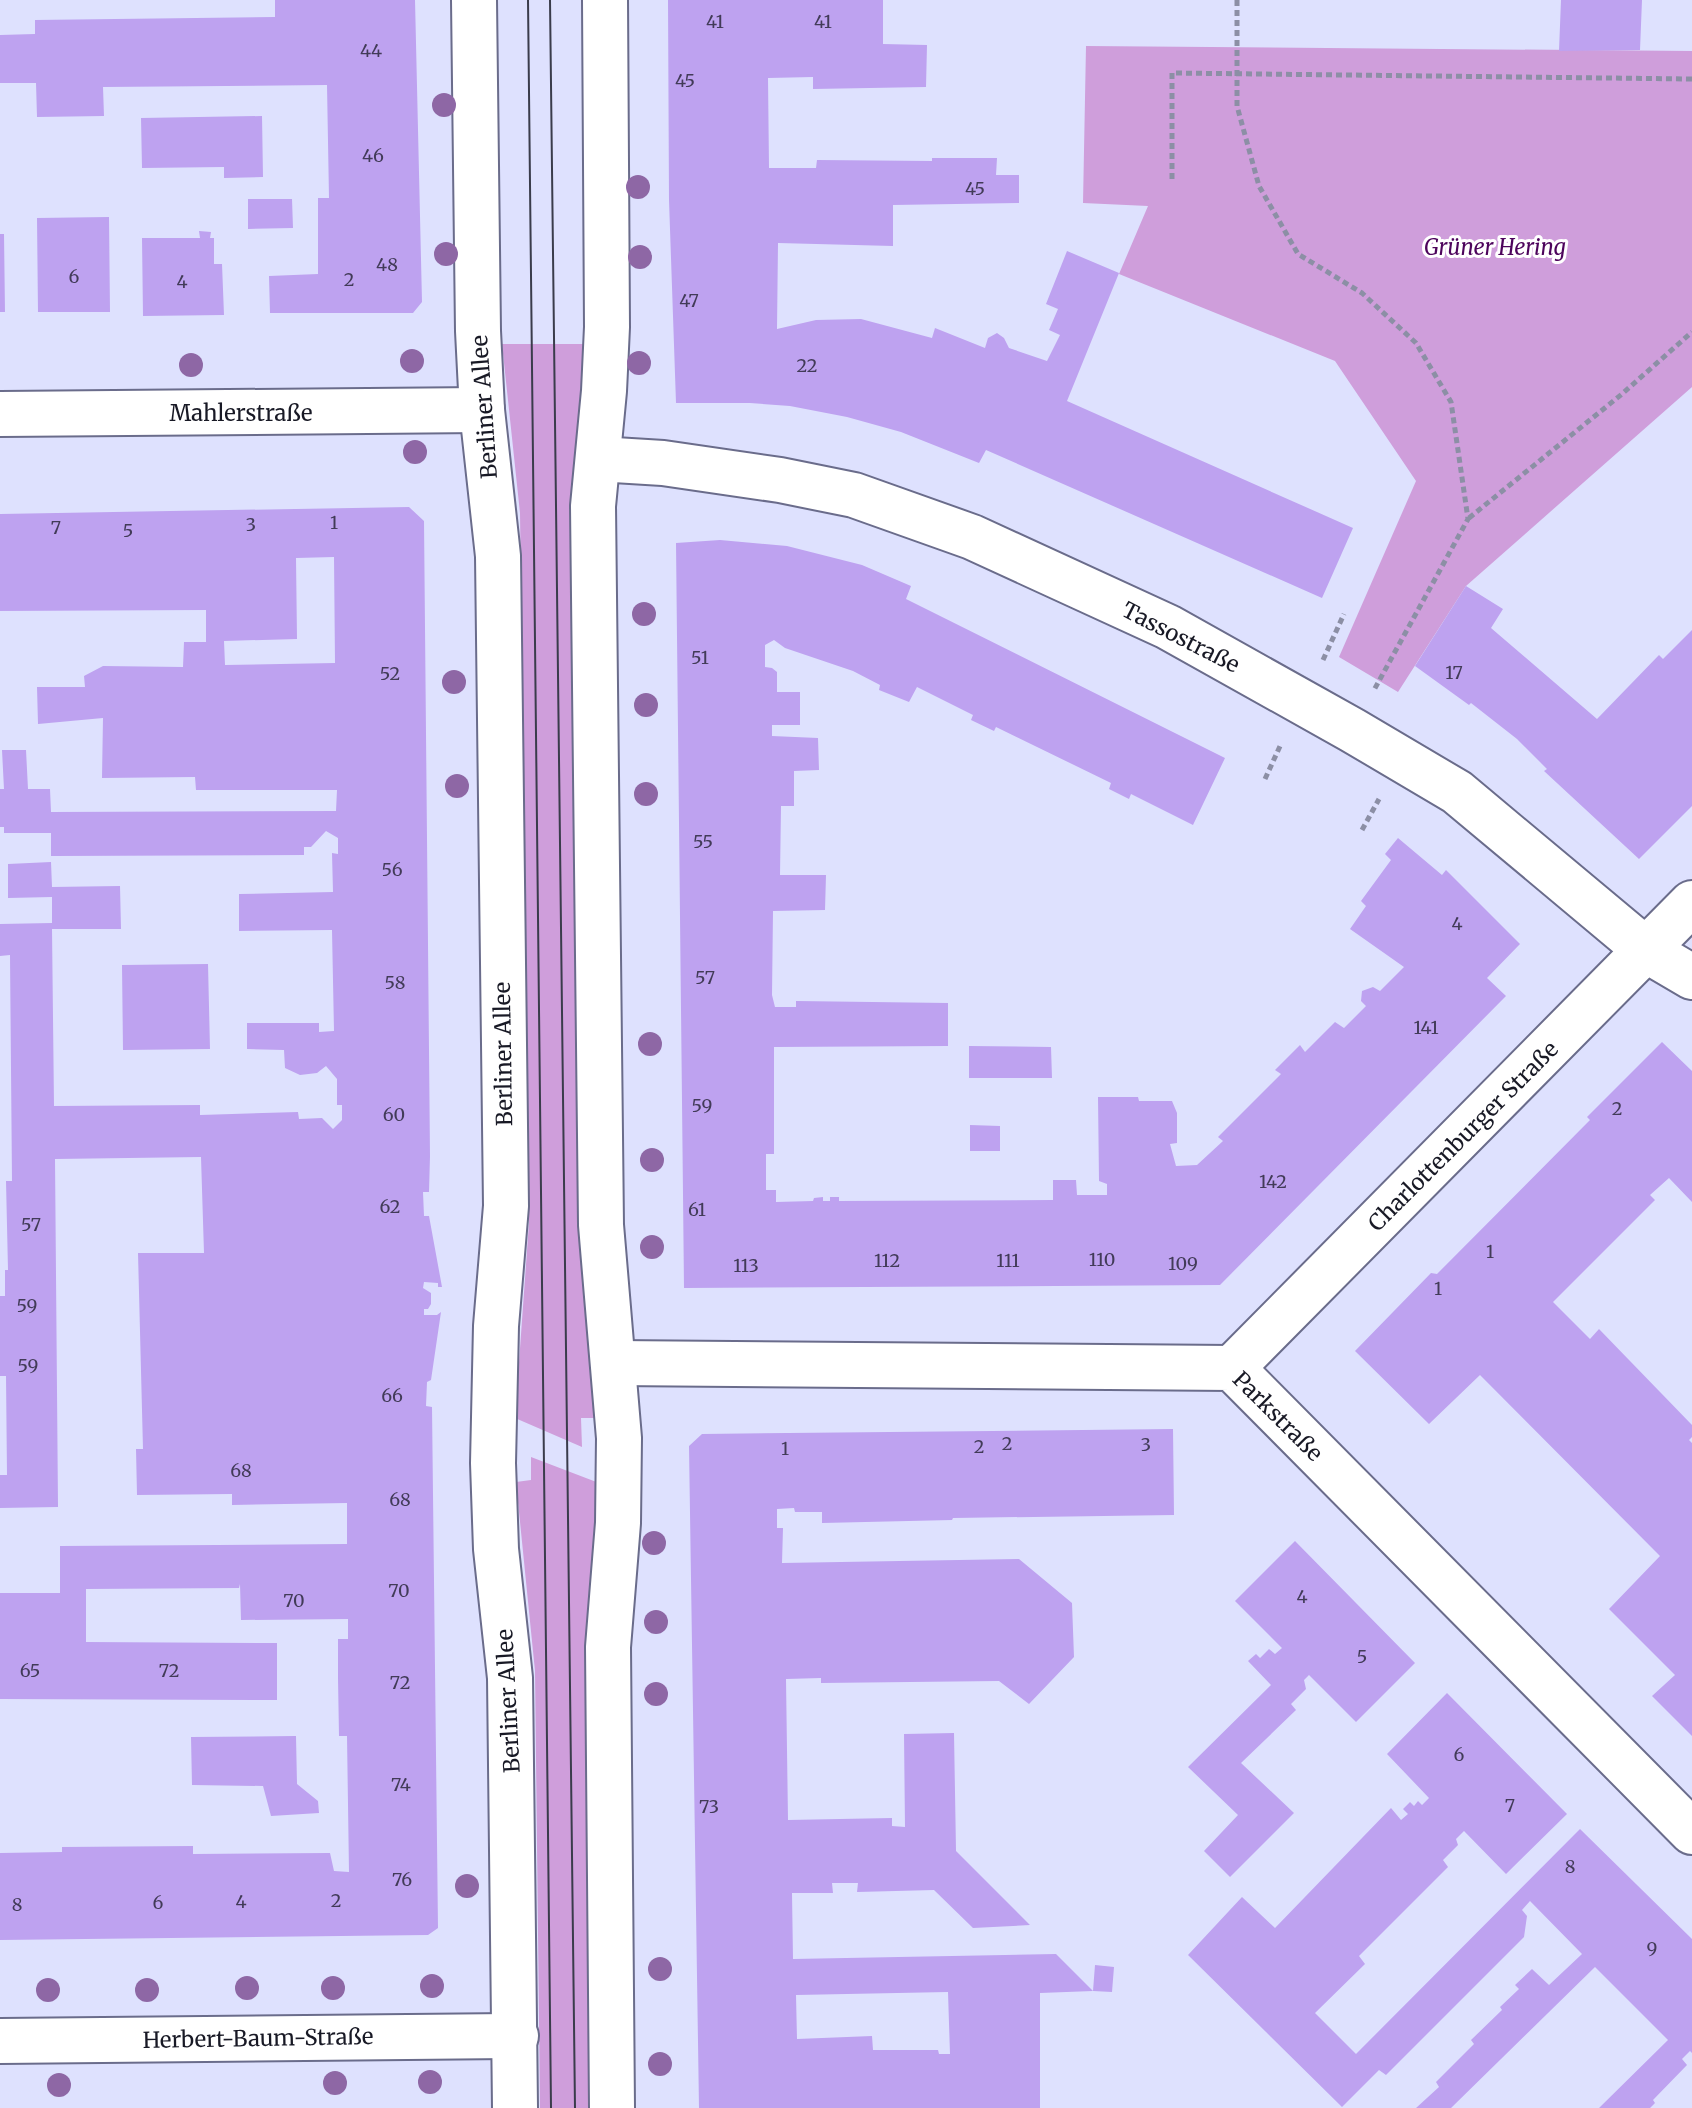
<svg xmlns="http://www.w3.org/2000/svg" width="1692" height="2108" font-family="Merriweather,serif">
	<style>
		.green { fill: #cf9edb }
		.building { fill: #bea2f0; fill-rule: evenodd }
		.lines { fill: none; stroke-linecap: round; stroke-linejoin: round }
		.street-casing { stroke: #6a6c8b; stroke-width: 48 }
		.primary-casing { stroke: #6a6c8b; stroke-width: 48 }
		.path { stroke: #8c8fa5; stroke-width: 5; stroke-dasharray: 6 4; stroke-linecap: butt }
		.street { stroke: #fff; stroke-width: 44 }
		.primary { stroke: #fff; stroke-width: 44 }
		.tram { stroke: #3a3c4b; stroke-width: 2 }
		.tree { fill: #8e67a5 }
		.labels { text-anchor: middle; stroke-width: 6; stroke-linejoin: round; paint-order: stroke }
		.number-label { font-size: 18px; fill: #423b58 }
		.park-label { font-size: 22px; font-style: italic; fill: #4d045c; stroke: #fff }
		.street-label { font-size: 22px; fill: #181925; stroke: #fff }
	</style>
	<rect width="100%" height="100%" fill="#dee1fe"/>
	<path class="green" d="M1086,46L1692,51V387L1466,586L1398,692L1339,657L1416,481L1335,361L1119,274L1148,206L1083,203Z
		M502,344H586L596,1418H581L582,1447L515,1418L529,1223L520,513Z
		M531,1457L599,1483L585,1655L589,2108H540L535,1671L516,1482L531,1480Z"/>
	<path class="building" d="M275,0H415L422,302L413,313H270L269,276L318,274V198H329L327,85L103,87L104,116L37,117L36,83H0V35L35,34V20L275,17Z
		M668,0H883V44L927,45L926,87L813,89V77L768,78L769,168H816L817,160L932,161V158H997L996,175H1019V203L893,205V246L778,243L777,329L816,320L861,319L932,338L935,328L985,348L988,338L997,333L1004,338L1009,348L1047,361L1060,335L1049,330L1058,309L1046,304L1067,251L1119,273L1067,401L1353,528L1322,598L986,450L979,463L901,432L847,417L790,406L750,403H676L669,200Z
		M1561,0H1642L1640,50L1559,51Z
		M262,116L263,177L224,178V167L142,168L141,118Z
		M248,199H292L293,228L248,229Z
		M109,217L110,312H38L37,218Z
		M199,231L211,232L210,238H214V264H222L224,315L143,316L142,238H200Z
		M0,234H4L5,312H0Z
		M409,507L424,521L430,1156L429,1192H423L424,1216H429L442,1287H438V1283L424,1282L423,1288L431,1293V1304L428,1309H424V1315H437L441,1312L431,1380L427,1382L426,1406L432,1407L438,1928L428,1935L0,1940V1853L62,1852V1847L193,1846V1854L330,1853L334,1871L349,1872L347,1736H339L338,1678V1639H348V1619L241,1620L240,1584L239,1588L86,1589V1642L277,1643V1700L0,1699V1593H60V1546L347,1544V1503L232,1505V1494L137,1495L136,1449H143L138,1253H204L201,1157L55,1159L58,1507L0,1508V1475H7L6,1376H0V1296H5V1270H8L6,1181H12L10,955L0,956V924L52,923V897L8,898V864L51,862L52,887L120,886L121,929H52L54,1106L200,1105V1115L298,1112L299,1119L322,1118L333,1129L342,1120V1105H337V1079L326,1066L317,1073L300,1075L285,1068L284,1050L247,1049V1023H319V1032L334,1031L332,930L239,931V894L333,892L332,853L338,854V838L326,831L311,847H304V855L51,856V833H4V827H0V789H4L2,750H26L28,789H50L51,812L336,811L337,790H196L195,777L102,778L103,718L38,724L37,687H85L84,676L103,666L183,667L184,642H206V610L0,611V514ZM334,557L335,663L225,665L224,641L297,639L296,558Z
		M720,540L787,546L862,565L911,586L906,599L1225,758L1193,825L1131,794L1129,799L1109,789L1111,783L996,727L994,731L971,720L973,715L917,687L909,702L879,690L880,685L853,671L785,648L774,640L765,645V667L772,668L777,672V692H800V725H772V736L818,738L819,770L794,771V806H781L780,875H826L825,910L773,911L772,995L775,1007H796V1001L948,1003V1046L774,1047V1154H766V1190H776V1202L813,1201L814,1198L823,1197V1201H830V1197H839V1201L1053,1200V1180H1076L1077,1195H1107V1184L1099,1181L1098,1097H1138L1139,1101H1172L1177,1113V1143L1170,1144L1176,1166L1197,1165L1223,1141L1218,1137L1281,1074L1275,1070L1300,1045L1305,1052L1335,1022L1344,1028L1366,1006L1361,1001L1362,991L1373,987L1380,991L1404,967L1350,929L1366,906L1361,901L1391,860L1385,854L1398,838L1442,875L1446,870L1520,944L1487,978L1506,996L1220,1285L684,1288L676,543Z
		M1466,586L1503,609L1491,628L1597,719L1659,655L1663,659L1692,630V806L1639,859L1544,771L1547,769L1517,739L1471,703L1469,705L1415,666Z
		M208,964L210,1049L123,1050L122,965Z
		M1662,1042L1692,1071V1202L1669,1178L1650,1195L1655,1200L1553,1302L1590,1339L1599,1329L1692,1425V1437L1689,1440L1692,1443V1736L1652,1696L1675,1675L1609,1609L1660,1556L1480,1375L1429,1424L1355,1351L1431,1273L1437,1274L1590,1120L1587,1117Z
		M969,1046L1051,1047L1052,1078H969Z
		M970,1125L1000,1126V1151H970Z
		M1173,1429L1174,1515L953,1518L952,1520L822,1523V1512H795L794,1508L777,1509V1528H783L782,1563L1019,1559L1072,1603L1074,1657L1029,1704L999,1681L821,1683V1678L786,1679L788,1820L892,1818V1826L905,1827L904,1734L954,1733L956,1851L1030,1925L973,1928L934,1890L857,1892L858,1883H832L833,1893H792L793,1959L1056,1954L1093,1991L1040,1993V2108H699L689,1446L702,1434ZM948,1992L950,2054H939L938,2050H873L872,2036L797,2039L796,1995Z
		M1295,1541L1415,1663L1356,1722L1309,1675L1304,1680L1306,1689L1291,1704L1296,1710L1241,1763L1294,1813L1230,1877L1204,1851L1238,1815L1188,1767L1271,1685L1248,1661L1256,1654L1260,1658L1269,1649L1275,1654L1282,1648L1235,1601Z
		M1447,1693L1567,1814L1506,1874L1464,1831L1456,1839L1458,1845L1443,1860L1448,1867L1359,1956L1365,1964L1315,2013L1356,2054L1580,1829L1692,1939V2053L1690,2051L1682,2059L1687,2065L1653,2100L1655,2103L1650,2108H1599L1668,2040L1595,1967L1451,2108H1416L1439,2087L1436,2082L1474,2044L1471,2040L1502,2010L1500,2007L1519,1989L1515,1985L1532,1969L1549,1985L1582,1954L1530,1901L1522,1910L1527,1916L1524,1937L1386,2075L1379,2070L1342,2107L1188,1955L1242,1897L1275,1928L1391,1808L1401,1820L1408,1814L1403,1809L1410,1802L1414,1806L1418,1801L1422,1805L1429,1798L1387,1754Z
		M296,1736L297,1784L318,1801L319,1813L271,1816L263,1786L192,1785L191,1737Z
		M1095,1965L1114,1967L1112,1992L1093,1991Z"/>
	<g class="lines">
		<defs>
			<path id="street" d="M0,414L482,410
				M598,459L663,463L780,480L854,495L972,537L1168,627L1352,730L1457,792L1646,950L1692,977
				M615,1363L1232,1368L1692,1832
				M1232,1368L1692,903
				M0,2041L516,2036"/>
			<path id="primary" d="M474,0L478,331L482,410L498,556L506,1206L496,1326L493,1463L496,1549L510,1678L515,2108
				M605,0L607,327L604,391L593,506L601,1225L619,1438L618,1523L608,1647L612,2108"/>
		</defs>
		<use href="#street" class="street-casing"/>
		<use href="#primary" class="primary-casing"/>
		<path class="path" d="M1237,0V106L1259,186L1298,254L1362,293L1416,343L1451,402L1468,519L1374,690
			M1172,179V73L1692,79
			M1469,518L1622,394L1692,332
			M1323,660L1344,614
			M1265,779L1281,744
			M1362,830L1379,799"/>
		<use href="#street" class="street"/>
		<use href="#primary" class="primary"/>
		<path class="tram" d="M528,0L551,2108
			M550,0L575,2108"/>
	</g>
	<g class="tree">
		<circle cx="444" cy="105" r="12"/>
		<circle cx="638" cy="187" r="12"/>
		<circle cx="446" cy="254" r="12"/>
		<circle cx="640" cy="257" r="12"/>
		<circle cx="412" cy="361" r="12"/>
		<circle cx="639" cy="363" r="12"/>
		<circle cx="191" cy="365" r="12"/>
		<circle cx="415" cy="452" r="12"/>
		<circle cx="644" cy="614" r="12"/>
		<circle cx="454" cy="682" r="12"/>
		<circle cx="646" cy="705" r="12"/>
		<circle cx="457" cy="786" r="12"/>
		<circle cx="646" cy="794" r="12"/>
		<circle cx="650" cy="1044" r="12"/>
		<circle cx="652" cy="1160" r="12"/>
		<circle cx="652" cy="1247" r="12"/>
		<circle cx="654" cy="1543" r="12"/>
		<circle cx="656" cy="1622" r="12"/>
		<circle cx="656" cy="1694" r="12"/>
		<circle cx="467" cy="1886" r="12"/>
		<circle cx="660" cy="1969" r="12"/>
		<circle cx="432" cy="1986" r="12"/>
		<circle cx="247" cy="1988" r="12"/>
		<circle cx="333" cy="1988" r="12"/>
		<circle cx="48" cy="1990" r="12"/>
		<circle cx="147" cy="1990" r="12"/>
		<circle cx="660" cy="2064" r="12"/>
		<circle cx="430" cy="2082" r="12"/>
		<circle cx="335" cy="2083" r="12"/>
		<circle cx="59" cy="2085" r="12"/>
	</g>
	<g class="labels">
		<g class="number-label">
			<text x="715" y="28">41</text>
			<text x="823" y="28">41</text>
			<text x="371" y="57">44</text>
			<text x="685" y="87">45</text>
			<text x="373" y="162">46</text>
			<text x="975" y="195">45</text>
			<text x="387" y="271">48</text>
			<text x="74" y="283">6</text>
			<text x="349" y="286">2</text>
			<text x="182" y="288">4</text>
			<text x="689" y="307">47</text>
			<text x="807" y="372">22</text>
			<text x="334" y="529">1</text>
			<text x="251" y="531">3</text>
			<text x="56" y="534">7</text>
			<text x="128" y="537">5</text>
			<text x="700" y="664">51</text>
			<text x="1454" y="679">17</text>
			<text x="390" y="680">52</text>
			<text x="703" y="848">55</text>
			<text x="392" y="876">56</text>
			<text x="1457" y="930">4</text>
			<text x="705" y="984">57</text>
			<text x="395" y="989">58</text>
			<text x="1426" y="1034">141</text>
			<text x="702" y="1112">59</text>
			<text x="1617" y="1115">2</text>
			<text x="394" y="1121">60</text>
			<text x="1273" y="1188">142</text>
			<text x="390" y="1213">62</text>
			<text x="697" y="1216">61</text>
			<text x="31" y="1231">57</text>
			<text x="1490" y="1258">1</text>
			<text x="1102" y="1266">110</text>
			<text x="887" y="1267">112</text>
			<text x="1008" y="1267">111</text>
			<text x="1183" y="1270">109</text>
			<text x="746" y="1272">113</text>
			<text x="1438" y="1295">1</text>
			<text x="27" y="1312">59</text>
			<text x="28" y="1372">59</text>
			<text x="392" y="1402">66</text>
			<text x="1007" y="1450">2</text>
			<text x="1146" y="1451">3</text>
			<text x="979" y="1453">2</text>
			<text x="785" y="1455">1</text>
			<text x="241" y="1477">68</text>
			<text x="400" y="1506">68</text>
			<text x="399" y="1597">70</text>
			<text x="1302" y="1603">4</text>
			<text x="294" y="1607">70</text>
			<text x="1362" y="1663">5</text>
			<text x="30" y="1677">65</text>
			<text x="169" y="1677">72</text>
			<text x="400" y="1689">72</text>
			<text x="1459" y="1761">6</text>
			<text x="401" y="1791">74</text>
			<text x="1510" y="1812">7</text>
			<text x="709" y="1813">73</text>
			<text x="1570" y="1873">8</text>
			<text x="402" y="1886">76</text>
			<text x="336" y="1907">2</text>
			<text x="241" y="1908">4</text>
			<text x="158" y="1909">6</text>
			<text x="17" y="1911">8</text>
			<text x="1652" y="1955">9</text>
		</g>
		<g class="park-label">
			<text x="1495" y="255">Grüner Hering</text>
		</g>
		<g class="street-label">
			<text transform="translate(484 407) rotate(-94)" y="8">Berliner Allee</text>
			<text x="241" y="421">Mahlerstraße</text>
			<text transform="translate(1181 637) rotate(27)" y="8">Tassostraße</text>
			<text transform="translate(503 1054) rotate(-91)" y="8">Berliner Allee</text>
			<text transform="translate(1463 1136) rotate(-45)" y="8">Charlottenburger Straße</text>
			<text transform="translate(1278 1416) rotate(45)" y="8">Parkstraße</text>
			<text transform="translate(508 1701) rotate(-93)" y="8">Berliner Allee</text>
			<text transform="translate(258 2038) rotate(-1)" y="8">Herbert-Baum-Straße</text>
		</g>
	</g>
</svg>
